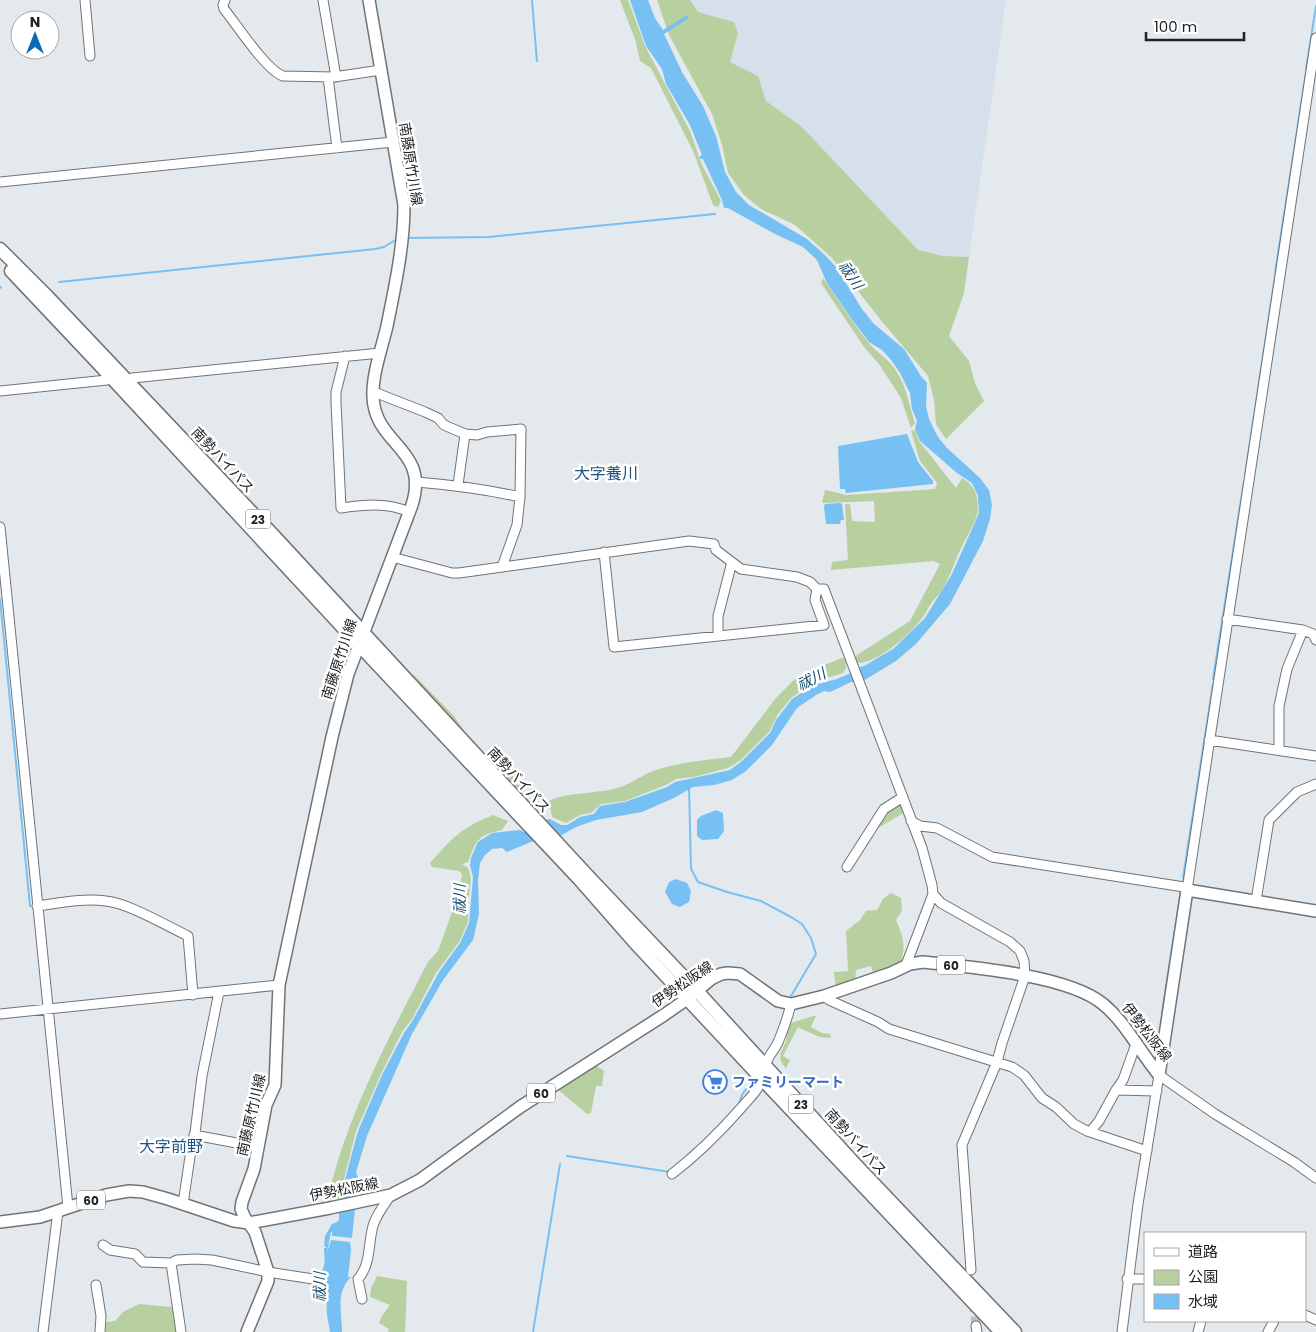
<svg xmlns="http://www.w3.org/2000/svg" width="1316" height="1332" font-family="Poppins,'Noto Sans JP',sans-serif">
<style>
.built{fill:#d5e0ea}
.green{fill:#b8cfa0}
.water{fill:#76c0f3}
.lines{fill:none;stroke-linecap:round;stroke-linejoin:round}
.stream{stroke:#76c0f3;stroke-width:2}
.minor-tunnel{stroke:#bdc1c5;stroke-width:9;stroke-dasharray:9 4.5;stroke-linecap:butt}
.minor-casing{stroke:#707478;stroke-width:11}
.major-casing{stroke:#707478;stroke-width:14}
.highway-casing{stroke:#707478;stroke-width:15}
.minor{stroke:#fff;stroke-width:9}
.major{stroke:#fff;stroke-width:11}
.highway{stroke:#fff;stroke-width:12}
.labels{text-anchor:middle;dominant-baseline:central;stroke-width:5;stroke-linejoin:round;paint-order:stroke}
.shield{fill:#fff;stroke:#646566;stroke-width:1}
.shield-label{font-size:12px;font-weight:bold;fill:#212324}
.street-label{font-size:14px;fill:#212324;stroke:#fff}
.shop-label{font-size:14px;font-weight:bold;fill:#366cbe;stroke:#fff;text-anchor:start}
.water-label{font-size:15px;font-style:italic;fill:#134c6e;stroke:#fff}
.quarter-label{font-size:16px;fill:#1f5385;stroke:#fff}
</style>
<rect width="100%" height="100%" fill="#e4e9ed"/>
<path class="built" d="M690,0H1006L969,257L943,256L918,250L909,242L802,127L766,101L758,76L730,62L738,33L734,22L698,12Z"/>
<path class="green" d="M620,0H628L645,46L690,131L702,165L721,201L718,207L713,205L694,153L651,68L640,61L636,42Z
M657,0H690L698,12L734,22L738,33L730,62L758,76L766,101L802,127L918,250L943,256L969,257L964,293L949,336L969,361L975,383L984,401L946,439L936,424L934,400L928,376L880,319L831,257L795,225L761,209L744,195L728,173L722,145L712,114L669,35Z
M823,278C838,299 852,322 868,342C878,354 888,358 897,372C907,389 909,405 915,423L911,428L901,398L879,364L864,347L821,283Z
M915,430L919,441L956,488L962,478C975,486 978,494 978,510C977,520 966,538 961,548C954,563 949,580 940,593C937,597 932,601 930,605C927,609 926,614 922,618C909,635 880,662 858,663L854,658L857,655L910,621L940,564L933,561L831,570L832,562L848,560L845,504H850L852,521L875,522L874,501L822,503L825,490L847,495L935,489L937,483L920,461L911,431Z
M842,658L845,659L846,668L843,673L816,681L791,698L778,714L769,732L741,760L728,768L694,777L676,779L666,785L625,801L601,804L591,813L580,815L566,823L552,817L549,801C566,792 597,794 617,788C632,784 644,773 659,769C682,762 707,760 731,757L776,698L799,675Z
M411,675H414L454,716L471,741Z
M496,758L520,784V791L491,760Z
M902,803L905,812L873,831L886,810Z
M493,815L508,821L502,830C477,835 477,840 468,862L462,864L468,868L471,878L468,905V922L459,942L436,973L412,1019L402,1032L381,1074L356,1131L339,1199L327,1201C347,1115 388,1039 428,962L438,951L452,912L458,906L462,874L459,871L432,867L430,863C453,837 461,828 493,815Z
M891,893L901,898L902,911L896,920C904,939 906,945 900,966L874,976L871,966L856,970L855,982L836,989L834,972L848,971L846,931L860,920L866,911L877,910L883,899Z
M813,1016H816L811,1027L822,1033L830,1034L831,1038L819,1037L798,1027L783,1056L790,1060L786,1068C776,1058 781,1053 786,1041C787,1036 787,1030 788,1024Z
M594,1064L604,1071L602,1086H596L591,1113L587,1114L556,1088Z
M377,1276L407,1281L405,1332H388L389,1329L379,1323L382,1316L390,1305L370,1297L371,1288Z
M139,1304L171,1307L177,1320L176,1332H105L106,1322L115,1321L123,1312Z"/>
<path class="water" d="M531,0H533L538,62H536Z
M630,0H648L655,18L663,30L687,15L689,18L664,34L682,72L703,106L716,136L725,172L736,192L749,205L807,239L826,256L836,267L862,309L874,324L904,349L921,376L927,383L926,406L929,419L938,437L947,448L980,478L989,490L992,505L990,519L983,541L950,604L916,644L896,661L863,681L857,668L864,666L893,649L925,618L952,574L979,513L978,496L972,483L957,473L920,441L915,429L917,421L912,409L910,393L900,373L892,361L882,350L869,342L853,321L827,283L817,260L803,247L775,234L728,208H724L722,200L703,159H700V156L702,155L690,125L666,84L662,69L646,46Z
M907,434L918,462L933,481V484L846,493L845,489H840L838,446Z
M840,503L842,504L844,520H841L840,524H826L824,506L825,504Z
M851,673L855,682H851L830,692L824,691L816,695L797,708L772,745L746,771L732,780L714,785L693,787L674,798L642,812L596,820L576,827L560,836L531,842L507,852L502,848L492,849L485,855L480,863L478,880L479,914L473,940L443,980L412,1034L367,1136L356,1172L358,1178L354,1188L356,1199L352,1238L332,1236V1232H331L327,1253L331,1240L350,1242L351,1250L348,1277H351C335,1292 342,1313 342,1332H330L327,1315L326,1288L320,1274C327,1264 324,1258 324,1248H327L324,1246L325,1236L332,1224L337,1222L339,1220V1202L358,1131L382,1075L404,1033L413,1020L439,972L460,943L469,923L473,877L470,865L471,858L478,842L492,833L520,830L524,832L545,820L550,819L561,825H567L580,817L594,814L600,806L605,805L625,802L667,787L675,782L730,770L742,761L770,733L776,720L792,699L814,685L837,679Z
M716,810L723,813L724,831L718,839L702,840L697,836V820L701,816Z
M676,879L687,883L691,891L689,902L680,907L672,904L665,892L669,882Z"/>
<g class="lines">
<path class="stream" d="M1306,69L1316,6
M407,238L489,237L715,214
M1275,273L1306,72
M59,282L375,249L384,247L397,239
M0,288L1,287
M1245,475L1275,276
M0,599L30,906
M1213,679L1244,481
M689,786L691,869L698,882L727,892L761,901L791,917L802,924L811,938L816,954L791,996
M1183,878L1213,684
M1162,1013L1181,891
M739,1104L742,1095L746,1089
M567,1156L670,1172
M533,1332L560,1164"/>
<path class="minor-tunnel" d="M974,1303L976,1326"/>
<g class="minor-casing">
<path id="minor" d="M85,0L90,56
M225,0L223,5L224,9C237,25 266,70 283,76L334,77L381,70
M323,0L336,77
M328,77L337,148
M0,182L393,142
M345,356L336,392V402L341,508C363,505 388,502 409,512
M132,378L380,353
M0,391L107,380
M374,392L425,412L438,418L444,425L465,434L477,435L487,432L521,429L520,497
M417,482C452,485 485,489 520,497L517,525L502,567
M458,485L465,434
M0,527L68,1207
M604,552L614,647L824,625L815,600L817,589
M392,557L452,573H459L689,541L714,544L716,550L741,569L797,577L810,582L817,589H824L922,848L932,885L933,894L941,903L1010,942L1020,951L1024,961L1025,976L1002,1043L997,1062L962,1145L971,1270
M1227,619L1303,630L1313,634L1316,640
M718,636V616L732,562
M1209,740L1316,756
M1279,750V706L1287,669L1303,630
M911,821L920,826L937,828L992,857L1184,887L1187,890L1316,38
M847,867L884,809L903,797
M1256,901L1269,820L1297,792L1316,784
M37,906C60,903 83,898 106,901C128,903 167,926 188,936L193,995
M906,965L933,894
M824,996L829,1000L878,1022L889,1029L1012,1067L1024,1075L1042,1098L1056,1107L1074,1124L1087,1131L1147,1151
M0,1014L279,985
M766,1065C767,1056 776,1049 779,1040C784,1028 788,1016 791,1004
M1116,1090L1123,1080L1136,1044
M1090,1132L1099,1121L1116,1090L1157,1091
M194,1135L258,1147
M672,1174C698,1154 720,1132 742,1107C749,1098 760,1090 761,1078
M183,1204L192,1143L195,1133L202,1076L219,992
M103,1245L110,1250L135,1254L143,1262L171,1263L177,1260L195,1259L212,1260L268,1272L313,1279
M171,1263L181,1332
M1127,1279H1145
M96,1285L101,1316L100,1332
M362,1299L358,1279C371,1265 368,1243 373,1226C376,1215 384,1205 391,1195
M1305,1315L1316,1320
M976,1326L977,1332
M43,1332L58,1211
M1122,1332L1138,1204L1159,1075L1215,1114L1294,1162L1316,1178
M1198,1332L1201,1321
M1268,1332L1274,1321"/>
</g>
<g class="major-casing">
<path id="major" d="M1159,1075L1187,890L1316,911
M0,1222L40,1217L106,1195L129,1191L143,1192L168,1199L234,1221L249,1223L330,1208L391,1195L420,1180L520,1107L664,1015L687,999L711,979L721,974L728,973L740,974L778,1001L791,1004L824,996L891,973L910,964L923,962C969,967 1068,975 1103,1004C1126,1023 1140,1052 1159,1075
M247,1332L268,1281V1272L255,1232L245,1218L241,1209L242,1202L254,1169L266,1105L275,1085L279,985L332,737L348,674L412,505C430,448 375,446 373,397C372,374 382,348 387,326C395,286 404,246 404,205L369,0"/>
</g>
<g class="highway-casing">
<path id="highway" d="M0,249L47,296L276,538L588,876L697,991L856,1165L1015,1332
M11,271L96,361L359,645L580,880L637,945L761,1078L1001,1332"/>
</g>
<use href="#minor" class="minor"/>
<use href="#major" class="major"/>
<use href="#highway" class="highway"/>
</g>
<defs>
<g id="supermarket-ring" transform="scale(1.25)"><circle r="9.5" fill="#fff" stroke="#3f7fe0" stroke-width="1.5"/><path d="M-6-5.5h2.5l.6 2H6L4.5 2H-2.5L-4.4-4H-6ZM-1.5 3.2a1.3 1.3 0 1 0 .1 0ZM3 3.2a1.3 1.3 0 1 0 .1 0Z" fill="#3f7fe0"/></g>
</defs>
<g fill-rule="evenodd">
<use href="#supermarket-ring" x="715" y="1082"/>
</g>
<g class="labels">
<g class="shield">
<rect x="245.5" y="509.5" width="25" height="19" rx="4"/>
<rect x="937" y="955.5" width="28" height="19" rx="4"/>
<rect x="527" y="1083.5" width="28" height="19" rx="4"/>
<rect x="788.5" y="1094.5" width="25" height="19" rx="4"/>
<rect x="77" y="1190.5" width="28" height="19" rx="4"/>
</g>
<g class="shield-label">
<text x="258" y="519">23</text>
<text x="951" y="965">60</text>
<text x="541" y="1093">60</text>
<text x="801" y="1104">23</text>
<text x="91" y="1200">60</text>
</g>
<g class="street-label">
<text transform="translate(411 164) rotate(81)">南藤原竹川線</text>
<text transform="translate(223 460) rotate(47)">南勢バイパス</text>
<text transform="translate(339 659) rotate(-72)">南藤原竹川線</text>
<text transform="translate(519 780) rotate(47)">南勢バイパス</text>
<text transform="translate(682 984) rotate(-34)">伊勢松阪線</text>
<text transform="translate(1147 1032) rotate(52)">伊勢松阪線</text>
<text transform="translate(251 1115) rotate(-77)">南藤原竹川線</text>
<text transform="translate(856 1142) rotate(48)">南勢バイパス</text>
<text transform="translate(344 1189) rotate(-11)">伊勢松阪線</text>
</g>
<g class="shop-label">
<text x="732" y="1082">ファミリーマート</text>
</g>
<g class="water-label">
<text transform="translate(851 275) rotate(55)">祓川</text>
<text transform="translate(811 679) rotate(-27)">祓川</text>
<text transform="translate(459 899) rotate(-90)">祓川</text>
<text transform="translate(319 1287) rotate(-90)">祓川</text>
</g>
<g class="quarter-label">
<text x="606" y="473">大字養川</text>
<text x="171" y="1146">大字前野</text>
</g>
</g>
<rect x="1144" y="1232" width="162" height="90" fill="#ffffff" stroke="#a6a7a7"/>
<rect x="1154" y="1248" width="25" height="8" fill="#ffffff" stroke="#a6a7a7"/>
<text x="1188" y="1257" font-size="15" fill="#212324">道路</text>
<rect x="1154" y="1270" width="25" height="15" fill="#b8cfa0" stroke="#a6a7a7"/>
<text x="1188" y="1282" font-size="15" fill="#212324">公園</text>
<rect x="1154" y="1294" width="25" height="15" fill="#76c0f3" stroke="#a6a7a7"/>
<text x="1188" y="1307" font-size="15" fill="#212324">水域</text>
<g transform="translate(35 35)"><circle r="24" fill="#ffffff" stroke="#a6a7a7"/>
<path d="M0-4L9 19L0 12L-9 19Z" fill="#0c69b6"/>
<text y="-8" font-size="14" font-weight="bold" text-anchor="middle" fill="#212324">N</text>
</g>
<path d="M1146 32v8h98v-8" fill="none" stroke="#212324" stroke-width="2.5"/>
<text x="1154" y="32" font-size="15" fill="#212324" stroke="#ffffff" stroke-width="4" paint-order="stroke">100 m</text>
</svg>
